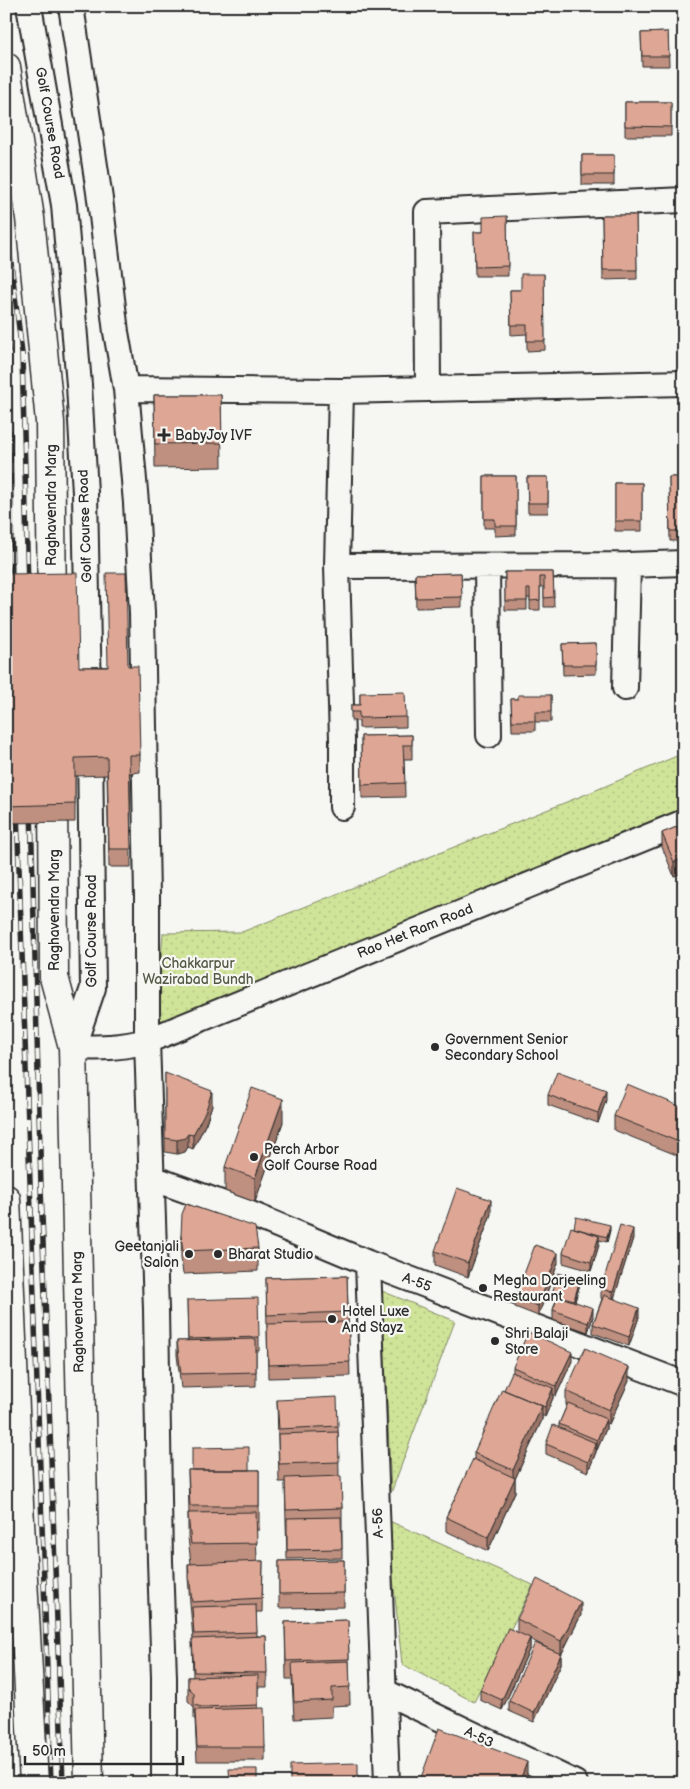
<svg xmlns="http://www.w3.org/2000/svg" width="690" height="1789" font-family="'Balsamiq Sans',sans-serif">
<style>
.green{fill:url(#green-dots);stroke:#7e8862}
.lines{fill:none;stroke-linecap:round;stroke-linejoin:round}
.minor-casing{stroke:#2b2b2b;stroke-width:28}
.major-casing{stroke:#2b2b2b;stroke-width:31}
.minor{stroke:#f6f6f2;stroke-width:24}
.major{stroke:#f6f6f2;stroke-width:28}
.rail-casing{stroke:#2b2b2b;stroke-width:5.5}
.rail{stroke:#f6f6f2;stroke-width:4;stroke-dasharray:11;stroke-linecap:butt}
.wall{fill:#bf9080;stroke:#2b2b2b}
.shaded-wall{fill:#9b7568;stroke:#2b2b2b}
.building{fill:#dea795;stroke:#2b2b2b}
.poi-dot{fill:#2b2b2b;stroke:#f6f6f2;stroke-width:2}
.labels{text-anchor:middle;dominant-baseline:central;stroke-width:4.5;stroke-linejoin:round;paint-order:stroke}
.street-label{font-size:14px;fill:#2b2b2b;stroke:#f6f6f2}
.poi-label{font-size:14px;fill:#2b2b2b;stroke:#f6f6f2;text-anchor:start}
.park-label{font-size:14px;fill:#545946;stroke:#f6f6f2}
</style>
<defs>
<pattern id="green-dots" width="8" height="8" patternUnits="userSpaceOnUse" patternTransform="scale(1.25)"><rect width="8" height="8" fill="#d0e499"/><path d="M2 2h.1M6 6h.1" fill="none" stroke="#b3c484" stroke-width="1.8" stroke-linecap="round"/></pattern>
</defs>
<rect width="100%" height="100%" fill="#f6f6f2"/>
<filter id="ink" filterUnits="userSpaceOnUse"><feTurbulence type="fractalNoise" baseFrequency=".02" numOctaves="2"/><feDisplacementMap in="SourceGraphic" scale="10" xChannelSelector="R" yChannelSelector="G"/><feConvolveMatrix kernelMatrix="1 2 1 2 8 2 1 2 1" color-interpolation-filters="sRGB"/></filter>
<g filter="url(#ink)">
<path class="green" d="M684,753V812L156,1030L163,933L242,932L589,793Z
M382,1291L455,1321L391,1493Z
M387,1520L533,1585L474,1702L402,1664Z"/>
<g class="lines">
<g class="minor-casing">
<path id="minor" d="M29,6L64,205L79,385L85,493L89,699
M71,6L100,199L116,332L126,389L136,503L142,613L147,897V1041L156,1309L160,1561L164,1677V1783
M126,389L341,391L684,383
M428,389L427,212L684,200
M341,391L337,566L628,565L684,563
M337,566L342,740V807
M487,566L489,735
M625,688L628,565
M90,744L93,988L73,1047C101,1048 119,1048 147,1041L684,822
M152,1178L246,1212L368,1263L684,1384
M368,1263L387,1783
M383,1691L575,1783"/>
</g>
<g class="major-casing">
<path id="major" d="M6,67L30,218L50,422L52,610
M53,785L54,977L73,1047L89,1783
M6,1199L19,1504L34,1783"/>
</g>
<use href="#minor" class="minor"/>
<use href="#major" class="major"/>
<g class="rail-casing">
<path id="rail" d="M6,222L22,353L28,588
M6,331L9,351L12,588
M31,808L41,1187L63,1783
M17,810L51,1783"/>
</g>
<use href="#rail" class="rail"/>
</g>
<path class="wall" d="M668,32L669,66H642L641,33Z
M625,102H671V136H625Z
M582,155H614V185H582Z
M602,215H636L637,279L603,280Z
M507,216L508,276H475L474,232H483Z
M544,274L545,350L527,351V334L511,335L510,290H521Z
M154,395H221L222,467L155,468Z
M484,476H516V535L495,536V528H484Z
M527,477H548V513H528Z
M669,477H684V541H670Z
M615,483H642V531H615Z
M505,572H553L554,607H544V587H540V610H530V598H527V610H505Z
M461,573L462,607L416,608L415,574Z
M6,574L79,667L128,666L140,755V772L130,773L131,867H109L107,775L75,776V822L6,823Z
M596,643V674L563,675L562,644Z
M360,693L406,717V727L359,728V721H351V705H360Z
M551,695V722H535V731H512L511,699H518Z
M412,735V759H404L405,797L362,798L361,736Z
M684,824V872L674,876L662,847V833Z
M165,1073L212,1105L206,1123L193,1149L188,1147L185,1152L177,1154L165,1152Z
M548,1095L606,1100L598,1123L548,1105Z
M684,1108V1158L614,1130V1116Z
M283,1122L255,1202L225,1191V1167Z
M491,1214L468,1277L435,1265V1251Z
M574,1228L610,1230L607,1242L599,1240V1245L591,1271L563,1263V1253Z
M181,1235L258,1248V1271L183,1274L181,1258Z
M633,1238L614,1298L639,1317L629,1346L593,1333V1324L602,1299L601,1298V1289Z
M558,1263L538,1316L515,1307V1298Z
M347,1276L350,1376L268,1378L266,1278Z
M580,1284L575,1301L593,1317L588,1332L553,1320V1310L556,1300L552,1299V1294Z
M187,1300L259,1337V1351H256V1386L181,1388L177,1355V1341H188Z
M572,1361L556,1396L553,1394V1398L545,1417L542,1415V1420L515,1479V1492L488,1551L446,1531V1517L474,1459V1453L513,1372V1367Z
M629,1381L609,1424L606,1423V1429L597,1450H596V1452L588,1472L546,1454V1444L559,1427V1424L567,1405H566V1391Z
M277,1400L338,1426L339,1476L342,1508V1558L287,1559L285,1482H279Z
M188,1470H259V1530H256L257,1561H263L262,1612H256L257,1636H266L267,1687H258V1708L265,1747V1761H197L195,1719H194V1707L188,1701V1677H193L192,1639H193L188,1578V1564H191L188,1537V1513H189Z
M344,1560V1607L279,1608V1561Z
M581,1615L561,1655V1664L534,1722L509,1711V1701L555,1652L530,1639V1648L502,1710L480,1700V1690L517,1632V1619Z
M348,1620L350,1705L332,1706V1717L294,1719L292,1679H286L285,1622Z"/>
<path class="shaded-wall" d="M684,858V872L674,876V862Z
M606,1090V1100L598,1123V1113Z
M212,1091V1105L206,1123L193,1149V1135Z
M283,1099V1122L255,1202V1178Z
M188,1134V1147L185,1152L177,1154V1140Z
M491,1200V1214L468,1277V1263Z
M610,1225V1230L607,1242V1237Z
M633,1229V1238L613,1302V1292Z
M599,1236V1245L591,1271V1262Z
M558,1253V1263L538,1316V1306Z
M580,1280V1284L574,1305V1300Z
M593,1308V1317L588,1332V1323Z
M639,1308V1317L629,1346V1337Z
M572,1352V1361L556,1396V1386Z
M629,1367V1381L609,1424V1410Z
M553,1388V1398L545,1417V1407Z
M542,1406V1420L515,1479V1492L488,1551V1537L513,1482V1470Z
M606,1419V1429L597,1450V1440Z
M596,1443V1452L588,1472V1462Z
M581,1602V1615L561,1655V1641Z
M530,1638V1648L502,1710V1700Z
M561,1654V1664L534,1722V1713Z
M527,1762V1779L526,1783H519Z"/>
<path class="building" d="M668,32L669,56H642L641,33Z
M625,102H671V127L625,126Z
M582,155H614V175H582Z
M602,215H636L637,270H603Z
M507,216L508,266L475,267L474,232H483V217Z
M521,274H544L545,341H527V325H511L510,290H521Z
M154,395H221L222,443L155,444Z
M484,476H516V526H495V519H484Z
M527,477H548V503H528Z
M669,477H684V531H670Z
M615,483H642V521H615Z
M505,572H553L554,597L544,598V577H540V600L530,601V589H527V601H505Z
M77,573L79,667H108L106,573H126L128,666H138L140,755H129L131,849H109L107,757L75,758V804L6,806V574Z
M461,573L462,597L416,598L415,574Z
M596,643V665H563L562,644Z
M405,692L406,717L359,718V712H351V705H360V693Z
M518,695H551V712H535V721H512L511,699H518Z
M412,735V745H403L405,783L362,785L361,736Z
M684,824V858L674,862L662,833Z
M557,1072L606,1090L598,1113L548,1095Z
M165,1073L212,1091L206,1110L193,1135L188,1134L185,1138L177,1140L165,1138Z
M627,1084L684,1108V1144L614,1116Z
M252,1088L283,1099L255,1178L225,1167Z
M457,1188L491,1200L468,1263L435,1251Z
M186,1204L255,1227L258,1248L183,1251L181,1235L182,1214Z
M576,1217L610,1225L607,1237L574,1228Z
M620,1225L633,1229L613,1292L601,1289Z
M571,1227L599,1236L591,1262L563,1253Z
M535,1245L558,1253L538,1306L515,1298Z
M558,1273L580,1280L574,1300L552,1294Z
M347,1276L348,1312L267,1315L266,1278Z
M604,1295L639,1308L629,1337L593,1324Z
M558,1296L593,1308L588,1323L553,1310Z
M258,1298L259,1337L188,1339L187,1300Z
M348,1322L350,1362L268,1365L267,1324Z
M528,1332L572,1352L556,1386L513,1367Z
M256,1339V1372L181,1374L177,1341Z
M585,1348L629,1367L609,1410L566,1391Z
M512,1372L553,1388L545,1407L504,1390Z
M502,1389L542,1406L513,1470L474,1453Z
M337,1397L338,1426L279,1429L277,1400Z
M568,1403L606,1419L597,1440L559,1424Z
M553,1425L596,1443L588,1462L546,1444Z
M338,1432L339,1462L279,1464L278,1434Z
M249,1447V1470H192V1448Z
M473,1459L515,1478L488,1537L446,1517Z
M188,1470H259V1506H190Z
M341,1476L342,1508L286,1510L285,1478Z
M256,1512L257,1543L191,1544L188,1513Z
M341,1517L342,1549L287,1550V1518Z
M344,1560V1593L279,1594V1561Z
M263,1561L262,1598L192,1602L188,1564Z
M537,1579L581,1602L561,1641L517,1619Z
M256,1605L257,1632L194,1634L192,1607Z
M348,1620L349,1659L286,1661L285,1622Z
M508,1628L530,1638L502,1700L480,1690Z
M266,1636L267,1673L194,1672L192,1639Z
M535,1643L561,1654L534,1713L509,1701Z
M349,1661L350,1687L332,1688V1700L294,1702L292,1663Z
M258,1675V1705L202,1707L194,1705V1693L188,1687V1677Z
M264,1708L265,1747H197L195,1710Z
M439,1728L527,1762L519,1783H419Z
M358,1763V1783H290V1765Z
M229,1769H257V1783H230Z"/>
</g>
<g class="poi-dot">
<path d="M161.5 427.5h5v5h5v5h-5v5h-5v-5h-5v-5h5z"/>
<circle cx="435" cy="1047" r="5"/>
<circle cx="254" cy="1157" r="5"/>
<circle cx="189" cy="1254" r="5"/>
<circle cx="218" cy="1254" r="5"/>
<circle cx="483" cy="1288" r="5"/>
<circle cx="332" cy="1319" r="5"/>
<circle cx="495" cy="1341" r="5"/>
</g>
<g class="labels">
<g class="street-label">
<text transform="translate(50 123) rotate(80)">Golf Course Road</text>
<text transform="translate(51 505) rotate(-90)">Raghavendra Marg</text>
<text transform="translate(85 526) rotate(-92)">Golf Course Road</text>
<text transform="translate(54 910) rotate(-90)">Raghavendra Marg</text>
<text transform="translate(91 931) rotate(-90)">Golf Course Road</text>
<text transform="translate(415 931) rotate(-22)">Rao Het Ram Road</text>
<text transform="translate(417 1282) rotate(21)">A-55</text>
<text transform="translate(78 1312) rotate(-91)">Raghavendra Marg</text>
<text transform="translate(378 1523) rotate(-92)">A-56</text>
<text transform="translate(479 1737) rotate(26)">A-53</text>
</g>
<g class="poi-label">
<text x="175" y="435">BabyJoy IVF</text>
<text x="445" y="1039">Government Senior<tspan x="445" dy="16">Secondary School</tspan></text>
<text x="264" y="1149">Perch Arbor<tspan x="264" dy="16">Golf Course Road</tspan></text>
<text x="179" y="1246" text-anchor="end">Geetanjali<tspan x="179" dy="16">Salon</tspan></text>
<text x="228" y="1254">Bharat Studio</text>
<text x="493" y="1280">Megha Darjeeling<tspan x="493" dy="16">Restaurant</tspan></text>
<text x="342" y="1311">Hotel Luxe<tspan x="342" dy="16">And Stayz</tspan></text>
<text x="505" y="1333">Shri Balaji<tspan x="505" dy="16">Store</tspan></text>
</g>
<g class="park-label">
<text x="198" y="963">Chakkarpur<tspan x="198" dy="16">Wazirabad Bundh</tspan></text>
</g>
</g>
<rect width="690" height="1789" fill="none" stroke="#f6f6f2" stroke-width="25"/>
<rect x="12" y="12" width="665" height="1764" fill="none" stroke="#2b2b2b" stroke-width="2" filter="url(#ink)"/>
<path d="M25 1756v8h158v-8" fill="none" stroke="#2b2b2b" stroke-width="2.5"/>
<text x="32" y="1756" font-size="15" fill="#2b2b2b" stroke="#f6f6f2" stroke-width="4" paint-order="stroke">50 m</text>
</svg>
